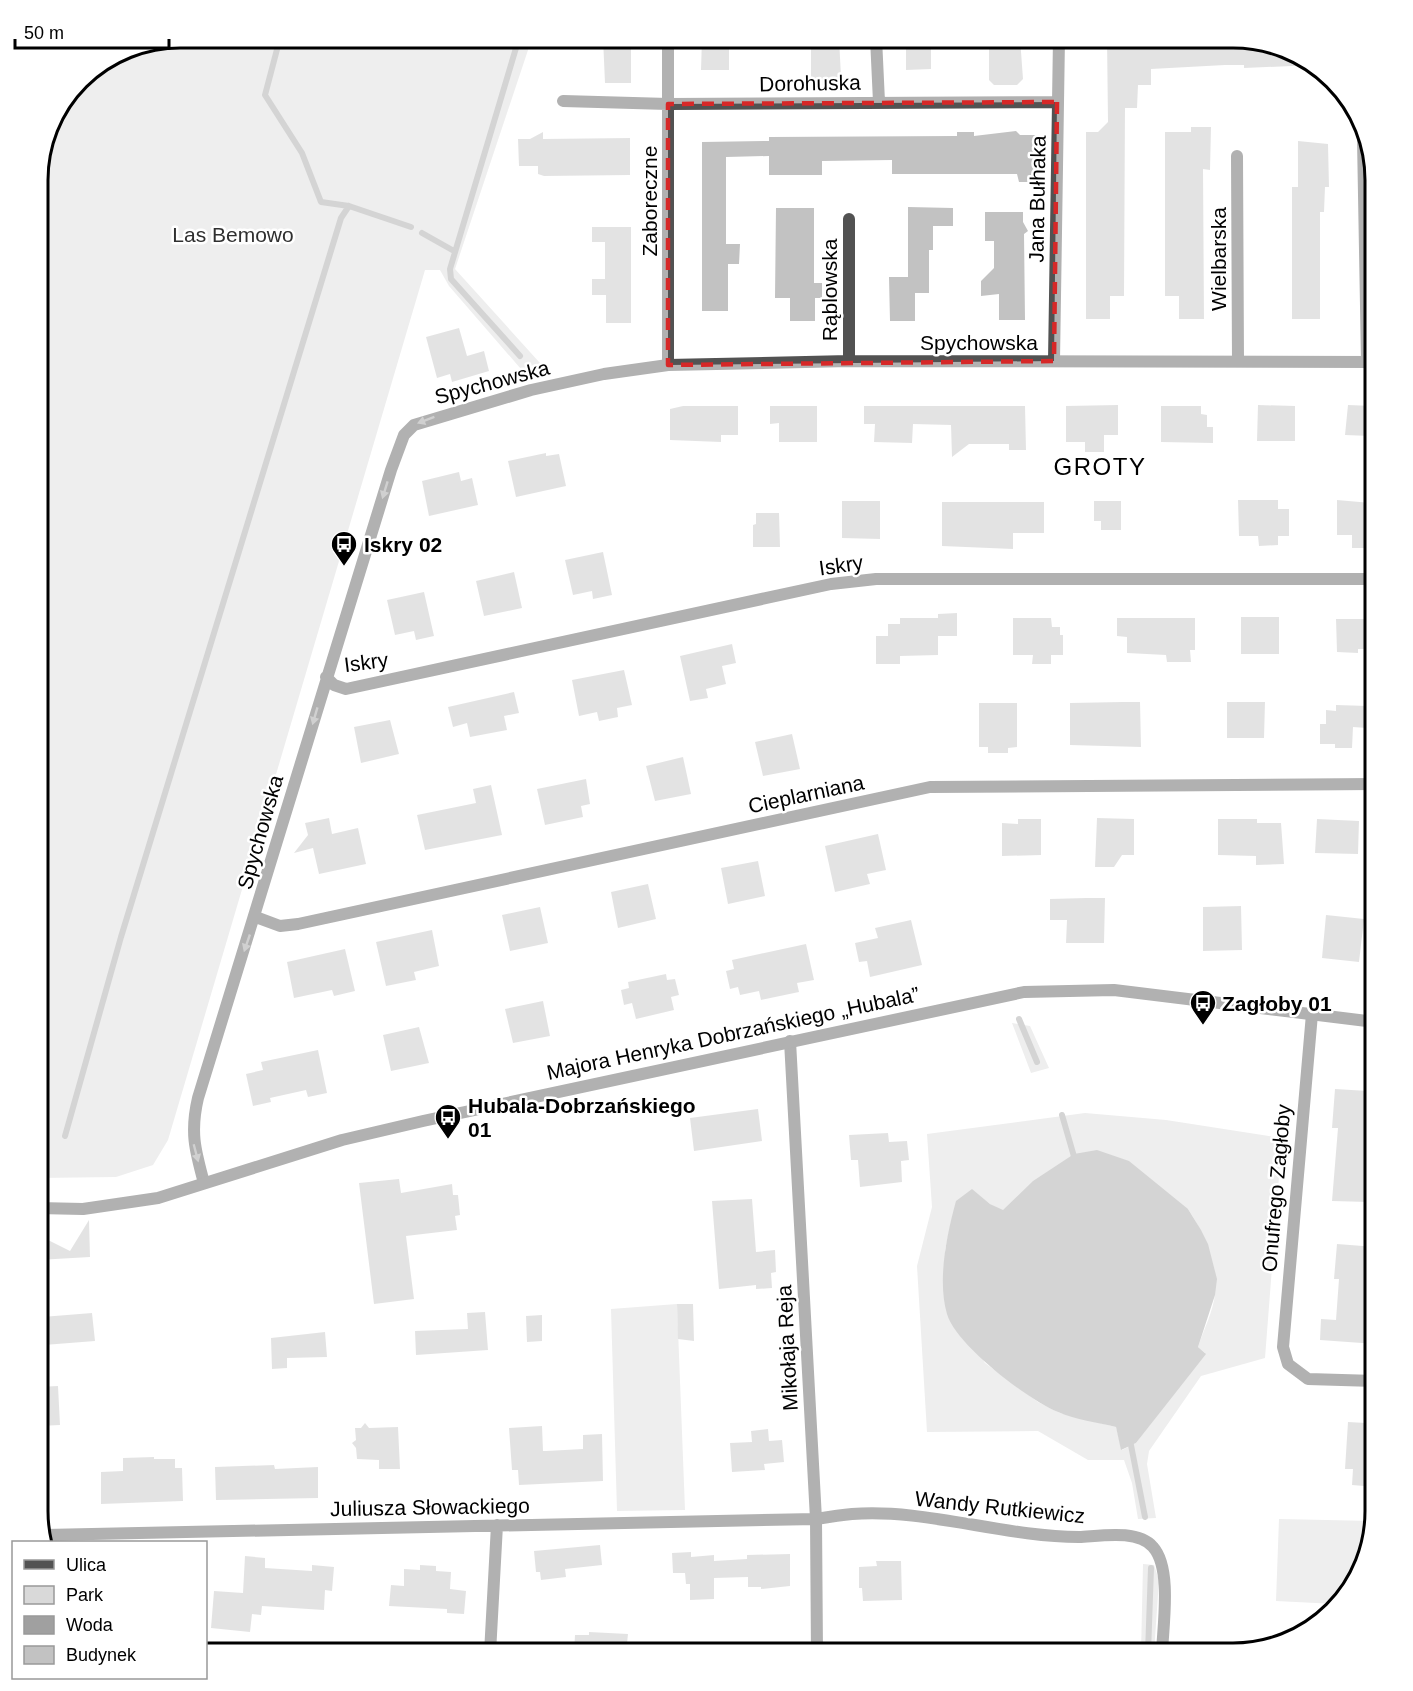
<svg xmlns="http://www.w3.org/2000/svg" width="1413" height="1691" font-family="Helvetica,sans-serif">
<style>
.green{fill:#d9d9d9;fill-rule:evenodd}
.water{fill:#a0a0a0}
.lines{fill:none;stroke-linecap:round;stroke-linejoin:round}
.stream{stroke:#a0a0a0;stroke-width:6}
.building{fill:#c2c2c2}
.minor{stroke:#525252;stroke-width:12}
.tertiary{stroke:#525252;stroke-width:12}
.oneway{fill:#979797}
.marked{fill:none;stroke:#d62828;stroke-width:4.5;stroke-dasharray:12 8;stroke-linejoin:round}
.labels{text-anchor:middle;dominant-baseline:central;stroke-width:5;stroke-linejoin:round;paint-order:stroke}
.street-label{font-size:21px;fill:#000;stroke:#fff}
.park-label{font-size:21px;fill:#303030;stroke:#fff}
.poi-label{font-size:21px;font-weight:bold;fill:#000;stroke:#fff;text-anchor:start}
.quarter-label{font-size:24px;letter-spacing:1.5px;fill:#000;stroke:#fff}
.rim{fill:none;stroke:#000;stroke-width:3}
</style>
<rect width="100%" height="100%" fill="#fff"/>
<path class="green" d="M180,38H532L455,269L549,373L527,376L449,286L440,270H425L168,1140L153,1165L116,1177L38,1178V170L52,117L86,73L126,48Z
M1012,1023L1030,1026L1049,1068L1031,1073Z
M1085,1113L1166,1120L1282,1138L1265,1358L1201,1376L1149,1451L1147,1464L1156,1518L1138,1519L1132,1483L1124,1460H1088L1038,1431L927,1432L917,1266L932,1207L927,1134ZM972,1190L990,1204L1003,1211L1188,1209C1205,1235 1216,1261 1215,1293C1214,1310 1203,1331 1198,1347L1205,1353L1136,1443L1122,1450L1116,1427L1060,1413L1038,1402L985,1363L945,1305V1250L953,1215Z
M677,1304L685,1510L617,1511L611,1309Z
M1279,1519L1373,1521L1357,1582L1336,1604L1276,1601Z
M1143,1564L1154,1565L1159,1580L1154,1653H1141Z"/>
<path class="water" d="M1097,1150L1129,1161L1188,1209L1201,1230L1208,1244L1217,1279L1215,1295L1198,1347L1206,1354L1136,1443L1121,1450L1116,1427C1097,1422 1076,1420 1058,1412C1028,1400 956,1345 947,1314C937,1280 947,1234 956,1201L972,1189L990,1204L1003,1210L1033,1181L1074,1154Z"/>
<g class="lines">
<path class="stream" d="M280,38L265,95L302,153L321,202L349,206L411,227
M519,38L450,269L451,279L520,356
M422,233L454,251
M1019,1019L1037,1062
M1062,1115L1075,1160
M65,1136L121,937L341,218L349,206
M1130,1440L1145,1517
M1148,1653L1151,1568"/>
</g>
<path class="building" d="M603,38H631V83H605Z
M702,38H729V70H701Z
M811,38H839L841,77H838V86H822V82H811Z
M906,38H931V69L906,70Z
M989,38H1020L1023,79L1017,85H994L989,80Z
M1107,38H1242L1304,56L1314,65L1244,68V65H1225L1151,69V85H1138L1137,108H1125L1124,296H1110V319H1086V132H1098L1108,122Z
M1191,127H1211L1210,170L1203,169L1204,319H1179V296H1165V132H1191Z
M1016,131L1020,135H1037V152L1042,158L1036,163V182H1019L1017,174H892V160L822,161V175H769V156L726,157V244H740L739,264H728V311H702V142L769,141V137L957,136V132H974V136Z
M543,132V139L630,138V175L544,176L538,174V166H519L518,139H530Z
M1298,141L1328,144L1329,187H1325L1324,212H1320V319H1292V187H1298Z
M908,207L953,208V226H933V250H929V293H915V321H890L889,277H908Z
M776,208H814V283H822V298H815V321H790V298H775Z
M985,212H1023V222L1028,231L1024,234L1025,320H999V294L981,296V281L994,268V241H985Z
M592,227H631V323H606V295H592V279H605V242H592Z
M459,328L467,356L484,351L489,371L452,382L450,374L437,378L426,337Z
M1118,405V435H1104V452H1085V442H1066V406Z
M1258,405L1295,406V441H1257Z
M1348,405L1373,406L1370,436L1345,435Z
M683,406H738V435H721V442L670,440V409Z
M770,406H817V442H779V423L770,424Z
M864,406H1025L1026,450H1009V444H969L952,457L951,425L913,424L912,443L874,442L875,424H864Z
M1161,406H1201V414L1207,415V427H1213V443L1161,442Z
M546,453V456L559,454L566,486L516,497L508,461Z
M459,472L461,481L472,478L478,505L429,516L422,481Z
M1238,500H1278V509H1289V536H1278V545L1259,546L1258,536H1239Z
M1337,500L1371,503V548H1352V535H1337Z
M842,501H880V539L842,538Z
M1094,501H1121V530H1101V521H1094Z
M942,502H1044V533H1013V549L942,546Z
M756,513H779L780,547H753V525L756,524Z
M603,552L612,595L593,599L592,591L573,595L565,560Z
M514,572L522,608L484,616L476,581Z
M424,592L434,636L416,640L414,631L395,635L387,600Z
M957,613V636H938V655L900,656V664H876V636H888V624H900V618H938V614Z
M1241,617H1279V654H1241Z
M1013,618H1051L1052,627H1060V635H1063V655H1051V664H1032L1033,655H1013Z
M1117,618H1195V650H1190L1191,662H1167L1166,655L1127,653V637L1117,636Z
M1336,619H1370L1372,649H1358V653L1337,652Z
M732,644L736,663L722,666L726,684L706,689L708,698L690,701L680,656Z
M624,670L632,705L617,708L618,717L599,721L597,712L579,716L572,680Z
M514,692L519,713L504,716L507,730L470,737L467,723L453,727L448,707Z
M1122,702H1140L1141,747L1070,745V703Z
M1227,702H1265L1264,738H1227Z
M979,703H1017V747L1008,748V753H988V747H979Z
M1336,705L1368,706L1367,728L1353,727L1352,748H1335V744H1320V724H1326V710L1336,711Z
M390,720L399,754L361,763L354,727Z
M792,734L800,769L763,776L755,742Z
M683,757L691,794L655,801L646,766Z
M586,779L590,804L581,806L583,817L545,825L537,789Z
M491,785L502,835L425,850L417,815L476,803L473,789Z
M329,818L332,834L358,828L366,864L319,874L313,848L294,853L308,835L305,823Z
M1097,818L1134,819V855H1122L1114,867H1095Z
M1018,819H1041V855L1002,856V823L1018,824Z
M1218,819H1257V823H1281L1284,864L1256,865V856L1218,855Z
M1317,819L1359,821L1358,854L1315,853Z
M878,834L886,870L867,874L870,884L835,892L825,846Z
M758,861L765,896L728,904L721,868Z
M648,884L656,919L618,928L611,892Z
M1086,898H1105L1104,943H1066L1067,920H1050V899Z
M1241,906L1242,950L1203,951V907Z
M540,907L548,943L510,951L502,915Z
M1326,915L1364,919L1359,962L1322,958Z
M911,920L922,965L870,977L867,961L859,962L855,943L878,938L875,928Z
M432,930L439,966L414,972L416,980L386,986L376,942Z
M806,944L814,980L797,983L799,992L761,1000L759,991L740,995L738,987L730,989L726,971L734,969L732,960Z
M345,949L355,991L334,996L332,990L294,998L287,962Z
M666,974L667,980L675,979L679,995L671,997L674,1010L636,1019L632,1003L624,1005L621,990L629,988L628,982Z
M543,1001L550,1036L513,1043L505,1009Z
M419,1027L429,1063L391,1071L383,1035Z
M318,1050L327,1093L308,1097L306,1090L270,1098L271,1102L253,1106L246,1074L263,1070L261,1062Z
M1335,1089L1368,1091L1364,1142L1376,1143V1176H1371L1369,1202L1332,1201L1338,1128H1332Z
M758,1109L762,1141L694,1151L690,1118Z
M888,1133L889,1142L907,1141L909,1160L901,1161L902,1182L860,1187L858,1160H851L849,1135Z
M399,1179L401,1193L452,1184L453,1195H458L460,1215L455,1216L457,1230L406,1236L414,1299L374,1304L359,1183Z
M752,1199L756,1252L775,1250L776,1272L771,1273L772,1288L756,1289V1285L719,1289L712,1201Z
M89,1220L90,1257L38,1260V1235L70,1251Z
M1337,1244L1376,1247V1344L1320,1340L1321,1319L1336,1320L1339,1279H1334Z
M677,1304H693L694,1341L678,1339Z
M485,1312L488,1350L416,1355L415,1331L468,1329L467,1313Z
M92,1313L95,1341L44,1345L42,1317Z
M542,1315V1341L527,1342L526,1316Z
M325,1332L327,1357L287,1358V1368L272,1369L271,1338Z
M58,1386L60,1425L39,1426L38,1387Z
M1348,1422L1366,1423L1365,1443L1376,1444V1487L1352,1485L1353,1469H1345Z
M365,1423L369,1428L398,1427L400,1469H379V1460L357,1459L356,1448L352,1443L356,1440L355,1428H361Z
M542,1426L543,1451H546L583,1449V1435L602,1434L603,1481L519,1485L518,1470H512L509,1428Z
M768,1429L769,1441L782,1440L784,1462L764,1464L765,1470L732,1472L730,1443L752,1442L751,1431Z
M154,1457V1459H175V1468H182L183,1501L101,1504V1472L123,1471V1458Z
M274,1465L275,1469L318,1467V1498L216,1500L215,1467Z
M600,1545L602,1565L565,1569L566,1577L541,1580L540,1572H536L534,1551Z
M691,1552V1557L714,1555V1561L747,1559V1555L790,1554V1586L761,1589V1587H748V1577L714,1578V1599L690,1600V1584H686L685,1573H673L672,1553Z
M245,1556L265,1558V1568L312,1571V1565L334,1567L332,1591L325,1590L324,1610L262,1606L261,1615L252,1614L250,1632L211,1628L214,1591L243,1593Z
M876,1561H901L902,1600L863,1601L862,1588H859V1567L877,1566Z
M420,1565L436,1566V1571L451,1572L450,1589L466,1591L464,1614L447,1613V1609L389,1606L391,1585L404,1586V1569L420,1570Z
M589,1632L628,1634L626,1653H574L575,1635H589Z"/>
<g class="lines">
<path class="minor" d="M668,38V365
M876,38L879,102
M563,101L668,104L1057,102
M1363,139L1367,362
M1237,156L1238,361
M849,219V361
M1054,361L1059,38
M326,677L334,685L346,689L831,584L876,579H1375
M256,917L280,926L298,924L930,787L1375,784
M1312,1014L1283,1347L1288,1364L1308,1379L1375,1381
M790,1041L816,1519L817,1653
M204,1183C195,1150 190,1132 198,1098L391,470L404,435L414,425L531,390L604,374L668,365L849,361L1375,362
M45,1535L816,1519C828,1517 840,1515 852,1514C923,1508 1005,1537 1079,1537C1100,1536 1138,1529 1153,1547C1172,1568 1163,1625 1162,1653
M490,1653L497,1525"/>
<path class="tertiary" d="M38,1208L83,1209L158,1198L342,1140L423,1121L1024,992L1114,990L1375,1022"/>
</g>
<defs><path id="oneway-solid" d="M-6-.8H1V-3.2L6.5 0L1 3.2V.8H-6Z" transform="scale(1.5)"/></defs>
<g class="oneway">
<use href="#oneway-solid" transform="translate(426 420) rotate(159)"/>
<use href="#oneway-solid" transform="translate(385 490) rotate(107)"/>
<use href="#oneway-solid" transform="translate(315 716) rotate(106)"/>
<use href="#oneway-solid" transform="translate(247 943) rotate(109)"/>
<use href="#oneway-solid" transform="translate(196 1153) rotate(75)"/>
</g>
<path d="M0 0H1413V1691H0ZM1057,102L1054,361L668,365V104Z" fill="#fff" fill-opacity=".55" fill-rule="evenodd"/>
<path class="marked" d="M1057,102L1054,361L668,365V104Z"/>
<defs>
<g id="bus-pin" transform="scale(1.35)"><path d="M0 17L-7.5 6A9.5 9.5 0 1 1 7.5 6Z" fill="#000" stroke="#fff"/><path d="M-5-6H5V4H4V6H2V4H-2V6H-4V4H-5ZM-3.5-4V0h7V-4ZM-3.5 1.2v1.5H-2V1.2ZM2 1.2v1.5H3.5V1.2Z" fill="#fff"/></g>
</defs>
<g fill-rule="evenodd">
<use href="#bus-pin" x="344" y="544"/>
<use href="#bus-pin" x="1203" y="1003"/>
<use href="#bus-pin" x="448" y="1117"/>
</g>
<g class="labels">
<g class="street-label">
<text transform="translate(810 83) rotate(-1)">Dorohuska</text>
<text transform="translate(1037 199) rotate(-89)">Jana Bułhaka</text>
<text transform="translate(649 201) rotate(-90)">Zaboreczne</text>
<text transform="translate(1218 259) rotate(-90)">Wielbarska</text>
<text transform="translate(829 290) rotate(-90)">Rąblowska</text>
<text x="979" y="342">Spychowska</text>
<text transform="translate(492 382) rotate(-15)">Spychowska</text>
<text transform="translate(841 565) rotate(-8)">Iskry</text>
<text transform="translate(366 662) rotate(-7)">Iskry</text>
<text transform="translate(806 794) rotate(-12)">Cieplarniana</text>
<text transform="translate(260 832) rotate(-74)">Spychowska</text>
<text transform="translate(733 1033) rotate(-12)">Majora Henryka Dobrzańskiego „Hubala”</text>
<text transform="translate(1276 1188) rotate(-85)">Onufrego Zagłoby</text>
<text transform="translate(787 1348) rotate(-93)">Mikołaja Reja</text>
<text transform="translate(430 1507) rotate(-1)">Juliusza Słowackiego</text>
<text transform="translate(1000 1507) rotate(6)">Wandy Rutkiewicz</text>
</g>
<g class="park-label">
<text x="233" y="234">Las Bemowo</text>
</g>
<g class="poi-label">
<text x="364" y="544">Iskry 02</text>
<text x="1222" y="1003">Zagłoby 01</text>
<text x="468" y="1105">Hubala-Dobrzańskiego<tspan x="468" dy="24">01</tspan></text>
</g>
<g class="quarter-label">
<text x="1100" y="466">GROTY</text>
</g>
</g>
<path d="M0 0H1413V1691H0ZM180 48H1233A132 132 0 0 1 1365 180V1511A132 132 0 0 1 1233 1643H180A132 132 0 0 1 48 1511V180A132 132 0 0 1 180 48Z" fill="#fff" fill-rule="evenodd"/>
<path class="rim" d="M180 48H1233A132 132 0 0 1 1365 180V1511A132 132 0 0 1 1233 1643H180A132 132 0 0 1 48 1511V180A132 132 0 0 1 180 48Z"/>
<rect x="12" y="1541" width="195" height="138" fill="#ffffff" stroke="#999999" stroke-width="1.5"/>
<rect x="24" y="1560" width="30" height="9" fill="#525252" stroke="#999999" stroke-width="1.5"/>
<text x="66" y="1571" font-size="18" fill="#000000">Ulica</text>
<rect x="24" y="1586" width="30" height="18" fill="#d9d9d9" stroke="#999999" stroke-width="1.5"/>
<text x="66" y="1601" font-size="18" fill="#000000">Park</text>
<rect x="24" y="1616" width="30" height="18" fill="#a0a0a0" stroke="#999999" stroke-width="1.5"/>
<text x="66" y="1631" font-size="18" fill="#000000">Woda</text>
<rect x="24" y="1646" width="30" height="18" fill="#c2c2c2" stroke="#999999" stroke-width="1.5"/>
<text x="66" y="1661" font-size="18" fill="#000000">Budynek</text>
<path d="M15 39v9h154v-9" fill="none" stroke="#000000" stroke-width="3"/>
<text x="24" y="39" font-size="18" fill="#000000" stroke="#ffffff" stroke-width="4.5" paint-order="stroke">50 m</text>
</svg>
